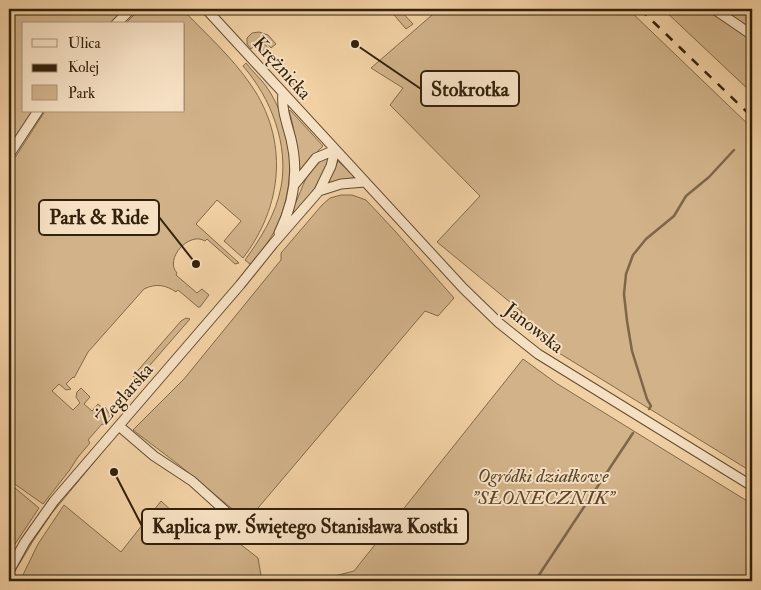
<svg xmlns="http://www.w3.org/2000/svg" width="761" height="590" font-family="'IM FELL Double Pica',serif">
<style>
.green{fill:#d1b289;stroke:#826a4a}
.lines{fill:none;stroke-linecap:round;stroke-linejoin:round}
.stream{stroke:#7e6647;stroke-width:2.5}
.minor-casing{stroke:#624d31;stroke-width:11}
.minor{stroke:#f6e0c3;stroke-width:9}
.rail{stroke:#33210b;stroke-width:2.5;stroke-dasharray:9 9;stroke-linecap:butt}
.labels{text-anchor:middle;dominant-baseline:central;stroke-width:4;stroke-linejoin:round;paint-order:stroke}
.street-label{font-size:19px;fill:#33210b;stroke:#f6e0c3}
.park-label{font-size:19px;font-style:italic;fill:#5a452a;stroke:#f6e0c3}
.leader{fill:none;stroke:#33210b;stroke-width:2}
.callout-dot{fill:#33210b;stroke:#f6e0c3;stroke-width:2}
.callout{fill:#f6e0c3;stroke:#33210b;stroke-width:2}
.callout-label{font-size:20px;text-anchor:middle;font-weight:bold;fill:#33210b}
</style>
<rect width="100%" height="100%" fill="#f1d0a3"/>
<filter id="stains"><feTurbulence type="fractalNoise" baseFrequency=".004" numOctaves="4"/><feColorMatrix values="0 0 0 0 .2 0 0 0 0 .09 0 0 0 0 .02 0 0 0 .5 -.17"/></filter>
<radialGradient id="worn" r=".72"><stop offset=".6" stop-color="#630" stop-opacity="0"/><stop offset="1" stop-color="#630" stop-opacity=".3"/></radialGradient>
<path class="green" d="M9,9H125L111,24H24V111H34L9,148Z
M140,9H182C205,33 232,57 251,85C289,140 283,206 243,258L224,241L241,221L217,200L196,224L239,263L235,264L207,239L205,241C189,231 164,259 177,273L176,275L197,293L202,289L209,295L200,307H198L178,290L176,292C166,285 156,283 144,289L88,352L74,378L73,377L66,384L71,389L66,390L59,384L52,391L73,410L80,403L76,397L77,392L81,388L90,397L84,404L92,411L98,404L104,409L105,407L110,415L108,421L104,425L102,424L88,440L90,443L78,457L69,471L43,504L9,480V167L45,111H184V24H125Z
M389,9H399L413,24L406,29Z
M439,9H628L752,128V472L546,345L516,322L522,312L437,242L480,196L390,105L403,88L371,68Z
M663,9H752V93Z
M259,32L268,35L276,44L271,48L263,38L251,49L247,44V38L252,33Z
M263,42L307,93L304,96L258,46Z
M246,63C252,71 260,78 266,86C295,127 297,188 274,232C268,243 260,253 253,263L250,264L245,260C261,238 276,214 281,187C289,145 271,98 243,66Z
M290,110L323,146L308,161L298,176C297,153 296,133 289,111Z
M326,158L329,160L316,187L294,213L292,209C303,192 304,168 326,158Z
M338,161L354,176L352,180L327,185Z
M341,195H352L366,200L395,231L454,298L438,316L425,311L247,521L179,465L133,430L184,379L281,260V253L322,205L330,198Z
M186,318L190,319L137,380L133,376L181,321Z
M523,359L556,383L752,504V581H315L354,571Z
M120,431L52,513L33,541L9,581C34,524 80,477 120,431Z
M9,483L39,508L9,553Z
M161,501L199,536L235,540L258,558L262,581H20L38,544L64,505L121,552Z"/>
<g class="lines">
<path class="stream" d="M649,409L651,406L647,399L632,351L627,321L624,294L626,274L633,255L646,239L674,216L686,196L709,177L734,150
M535,581L633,433"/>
<g class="minor-casing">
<path id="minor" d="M206,9L463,288L499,323L538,354L752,486
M714,9L752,35
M116,24L131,9
M9,155L38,111
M295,184L316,158L335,150
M319,191L341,184L365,182
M279,233C294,203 299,172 291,139C287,124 281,108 283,93
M119,426L154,456L192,481L242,526
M9,571L25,542L54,501L240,285L273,244L319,191L331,166L335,150"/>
</g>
<use href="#minor" class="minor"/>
<path class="rail" d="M640,9L752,117"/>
</g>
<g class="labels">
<g class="street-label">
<text transform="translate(282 68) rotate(48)">Krężnicka</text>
<text transform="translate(534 328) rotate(38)">Janowska</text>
<text transform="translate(125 394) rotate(-49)">Żeglarska</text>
</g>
<g class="park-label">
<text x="543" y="476">Ogródki działkowe<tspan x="543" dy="22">"SŁONECZNIK"</tspan></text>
</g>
</g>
<path class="leader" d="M355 44L421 89M196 264L159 217M114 472L142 526"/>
<g class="callout-dot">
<circle cx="355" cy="44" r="5"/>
<circle cx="196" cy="264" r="5"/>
<circle cx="114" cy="472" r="5"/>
</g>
<g class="callout">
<rect x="421" y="71" width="98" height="35" rx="5"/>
<rect x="39" y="200" width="120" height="35" rx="5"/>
<rect x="142" y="509" width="326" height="35" rx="5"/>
</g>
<g class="callout-label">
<text x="470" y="96">Stokrotka</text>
<text x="99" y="224">Park &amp; Ride</text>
<text x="305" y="533">Kaplica pw. Świętego Stanisława Kostki</text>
</g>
<rect width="761" height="590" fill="none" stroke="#f1d0a3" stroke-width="30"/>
<rect x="10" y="10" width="741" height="570" fill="none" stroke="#33210b" stroke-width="2.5"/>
<rect x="15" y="15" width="731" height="560" fill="none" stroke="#33210b"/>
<rect x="22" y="22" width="162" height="90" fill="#f6e0c3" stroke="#a89479"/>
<rect x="32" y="39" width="25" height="8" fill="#f6e0c3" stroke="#a89479"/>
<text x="68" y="48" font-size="15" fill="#33210b">Ulica</text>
<rect x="32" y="64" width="25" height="8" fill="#33210b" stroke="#a89479"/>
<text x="68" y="72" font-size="15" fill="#33210b">Kolej</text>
<rect x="32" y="85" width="25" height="15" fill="#d1b289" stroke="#a89479"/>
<text x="68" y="98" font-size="15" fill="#33210b">Park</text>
<rect width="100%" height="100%" filter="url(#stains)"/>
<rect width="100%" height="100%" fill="url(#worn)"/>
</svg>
